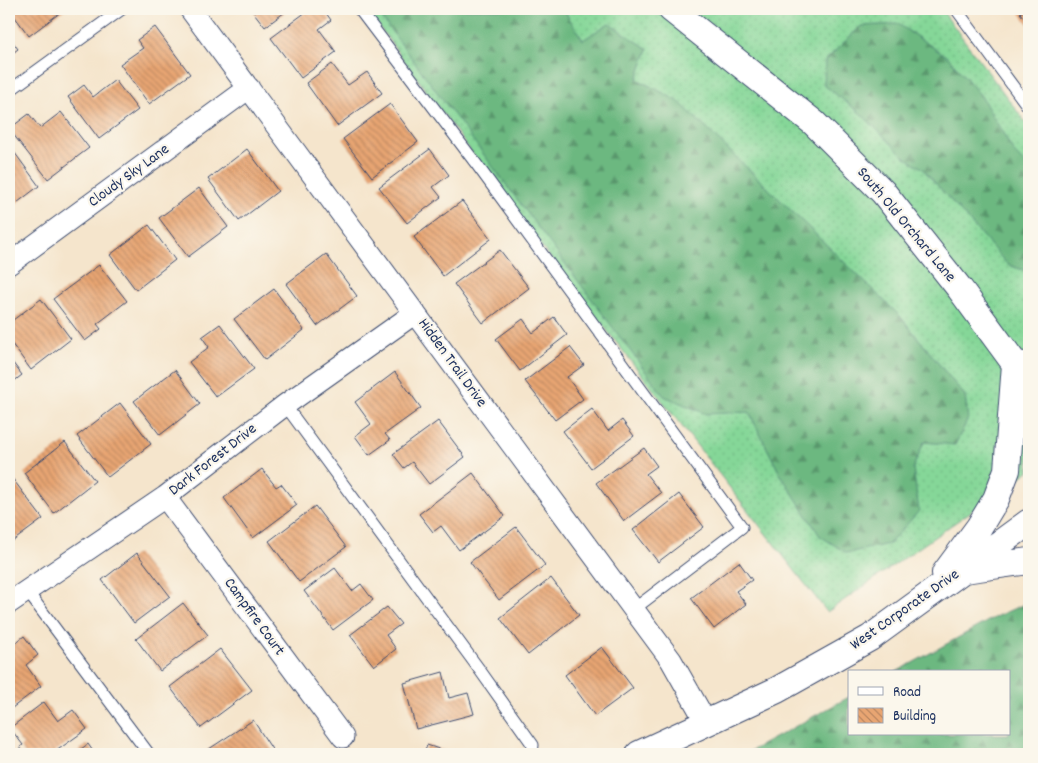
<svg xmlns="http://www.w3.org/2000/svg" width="1038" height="763" font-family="Dekko,sans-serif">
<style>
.grass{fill:url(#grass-dots);stroke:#50837b}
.forest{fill:url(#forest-firs);stroke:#44746f}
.building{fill:url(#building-back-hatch)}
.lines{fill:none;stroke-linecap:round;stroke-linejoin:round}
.service-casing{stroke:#3c4a6e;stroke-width:13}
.minor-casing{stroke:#3c4a6e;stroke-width:23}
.tertiary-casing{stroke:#3c4a6e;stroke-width:28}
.service{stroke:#fff;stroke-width:11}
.minor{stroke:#fff;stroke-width:21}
.tertiary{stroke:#fff;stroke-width:26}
.labels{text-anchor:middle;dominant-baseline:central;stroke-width:4.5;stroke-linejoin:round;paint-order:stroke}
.street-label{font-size:16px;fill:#1b2f5e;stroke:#fbf7ec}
</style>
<defs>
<pattern id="grass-dots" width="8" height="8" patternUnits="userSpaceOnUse" patternTransform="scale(1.25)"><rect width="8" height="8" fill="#85d798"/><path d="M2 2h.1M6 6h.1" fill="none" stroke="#72b985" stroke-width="1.8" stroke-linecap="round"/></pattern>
<pattern id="forest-firs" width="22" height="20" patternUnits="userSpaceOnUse" patternTransform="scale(1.25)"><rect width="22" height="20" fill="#6cb880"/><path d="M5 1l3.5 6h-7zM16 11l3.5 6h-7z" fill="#58966c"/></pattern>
<pattern id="building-back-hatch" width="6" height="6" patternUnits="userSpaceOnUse" patternTransform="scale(1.25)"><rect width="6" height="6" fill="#e8a572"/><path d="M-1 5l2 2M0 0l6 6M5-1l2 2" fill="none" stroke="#bb8761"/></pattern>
</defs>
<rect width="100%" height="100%" fill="#fbf7ec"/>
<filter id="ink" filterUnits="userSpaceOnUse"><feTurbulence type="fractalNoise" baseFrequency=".02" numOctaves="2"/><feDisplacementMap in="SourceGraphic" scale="10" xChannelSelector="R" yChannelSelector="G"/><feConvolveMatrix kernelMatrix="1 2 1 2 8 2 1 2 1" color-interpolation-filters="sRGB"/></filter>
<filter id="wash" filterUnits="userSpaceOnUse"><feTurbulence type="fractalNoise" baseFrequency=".0096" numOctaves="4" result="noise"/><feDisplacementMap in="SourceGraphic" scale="20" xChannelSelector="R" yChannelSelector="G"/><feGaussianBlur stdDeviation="1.12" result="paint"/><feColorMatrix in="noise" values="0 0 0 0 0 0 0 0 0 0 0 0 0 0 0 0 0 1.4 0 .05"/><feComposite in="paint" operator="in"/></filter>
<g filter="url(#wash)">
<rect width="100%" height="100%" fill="#f5e5cc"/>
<path class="grass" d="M366,9H941L1029,127V471L827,612L530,232Z"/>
<path class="forest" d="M375,9H566L567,15L583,40L609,23L648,49L637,79L678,101L900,316L965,396L968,419L955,445L924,442L913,468L919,511L889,544L847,553L820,536L779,472L749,412L706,414L664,396Z
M898,24L949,58L981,96L1015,154L1029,168V272L1008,265L922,168L905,157L860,113L824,85L825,61L861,26Z
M1029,602V754H745L849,697V734H1009V672H896L997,616Z"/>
<g id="blocks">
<path class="building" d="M9,9H65L29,36Z
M251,9H289L265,27Z
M310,9H323L331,20L319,29L336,52L301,78L271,38Z
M1025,9H1029V25L1020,13Z
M155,27L190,74L149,104L120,64L143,48L137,40Z
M9,37L18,49L9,56Z
M332,64L348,85L367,72L382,93L337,126L306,83Z
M115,80L138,110L99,139L68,97L84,85L93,97Z
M390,104L418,142L372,177L343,139Z
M61,112L89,148L48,179L9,129L29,114L40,128Z
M9,145L39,186L9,209Z
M247,149L278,191L239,221L208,179Z
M430,149L449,175L433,187L441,197L407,223L379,187Z
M199,188L228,227L188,257L159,218Z
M462,201L491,239L443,276L414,237Z
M149,225L175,260L136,290L110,255Z
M500,250L529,288L483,323L454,284Z
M326,254L357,296L317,326L286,284Z
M99,265L127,301L97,324L101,329L85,341L53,299Z
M274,289L304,330L265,360L234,319Z
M41,299L71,339L31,370L9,340V323Z
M554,317L567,335L520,371L496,339L523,319L533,333Z
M220,324L254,369L216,397L189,362L209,347L202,337Z
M570,347L584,365L567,377L583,399L555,420L525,381Z
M9,358L22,375L9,385Z
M175,370L200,404L160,435L134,401Z
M395,372L421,408L385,434L390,440L369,455L355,436L371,424L355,402Z
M120,403L151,444L108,477L77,436Z
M592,409L608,431L622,420L634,436L591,468L563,431Z
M438,421L465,457L429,484L412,462L404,468L393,454Z
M65,442L95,481L54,513L24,473Z
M644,448L657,466L646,474L661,493L624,521L596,483Z
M262,469L276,487L281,484L297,505L253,538L224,498Z
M473,473L505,516L459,550L441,526L433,532L419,514Z
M9,474L43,519L9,544Z
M679,494L704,527L658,562L633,530Z
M315,506L346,547L299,582L269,541Z
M516,527L545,565L499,600L470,562Z
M137,553L170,596L134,623L102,580Z
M739,562L752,580L736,591L746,604L714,629L691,598Z
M335,568L352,591L361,584L373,600L333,630L304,591Z
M551,578L579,615L528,655L500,618Z
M183,603L208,635L160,671L136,639Z
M387,607L401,624L386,635L396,649L374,666L350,635Z
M24,636L38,655L26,665L41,686L12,708L9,704V648Z
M602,647L633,688L595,716L565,675Z
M220,649L252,690L201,728L170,687Z
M443,672L449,698L468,693L474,714L416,729L404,683Z
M44,702L58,721L73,710L87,729L52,754H25L20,747L23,745L10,728Z
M253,720L275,754H203V753Z
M88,744L95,754H74Z
M427,745L454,754H424Z"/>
</g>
</g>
<g filter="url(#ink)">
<use href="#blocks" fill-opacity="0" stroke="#3c4a6e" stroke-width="1"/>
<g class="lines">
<g class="service-casing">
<path id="service" d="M359,9L477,165L742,527L634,609
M956,9L1029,108
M9,91L122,9
M285,405L479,669L533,745L532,754
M27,591L149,754"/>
</g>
<g class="minor-casing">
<path id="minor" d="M190,9L671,660L706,722
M9,264L249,88
M165,497L343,737
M9,603L165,497L285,405L415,313"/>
</g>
<g class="tertiary-casing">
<path id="tertiary" d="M671,9L814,123L883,192L960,289L1029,383
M964,570L1029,561
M945,573L979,527L996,499L1007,470L1015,364L1023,365
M639,754L777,690L870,638L1029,522"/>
</g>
<use href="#service" class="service"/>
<use href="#minor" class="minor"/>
<use href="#tertiary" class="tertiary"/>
</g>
</g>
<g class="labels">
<g class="street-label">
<text transform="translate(129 176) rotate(-36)">Cloudy Sky Lane</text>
<text transform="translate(906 225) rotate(50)">South Old Orchard Lane</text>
<text transform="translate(452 363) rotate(54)">Hidden Trail Drive</text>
<text transform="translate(213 460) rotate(-38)">Dark Forest Drive</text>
<text transform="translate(905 610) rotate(-35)">West Corporate Drive</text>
<text transform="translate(254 617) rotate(54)">Campfire Court</text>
</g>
</g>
<rect width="1038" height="763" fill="none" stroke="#fbf7ec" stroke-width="30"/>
<rect x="848" y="670" width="162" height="65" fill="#fbf7ec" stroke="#a1a7b3"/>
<rect x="858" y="687" width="25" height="8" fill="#ffffff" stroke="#a1a7b3"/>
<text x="893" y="696" font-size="15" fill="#1b2f5e">Road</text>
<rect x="858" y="708" width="25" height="15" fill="url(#building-back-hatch)" stroke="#a1a7b3"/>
<text x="893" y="720" font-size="15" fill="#1b2f5e">Building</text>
</svg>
